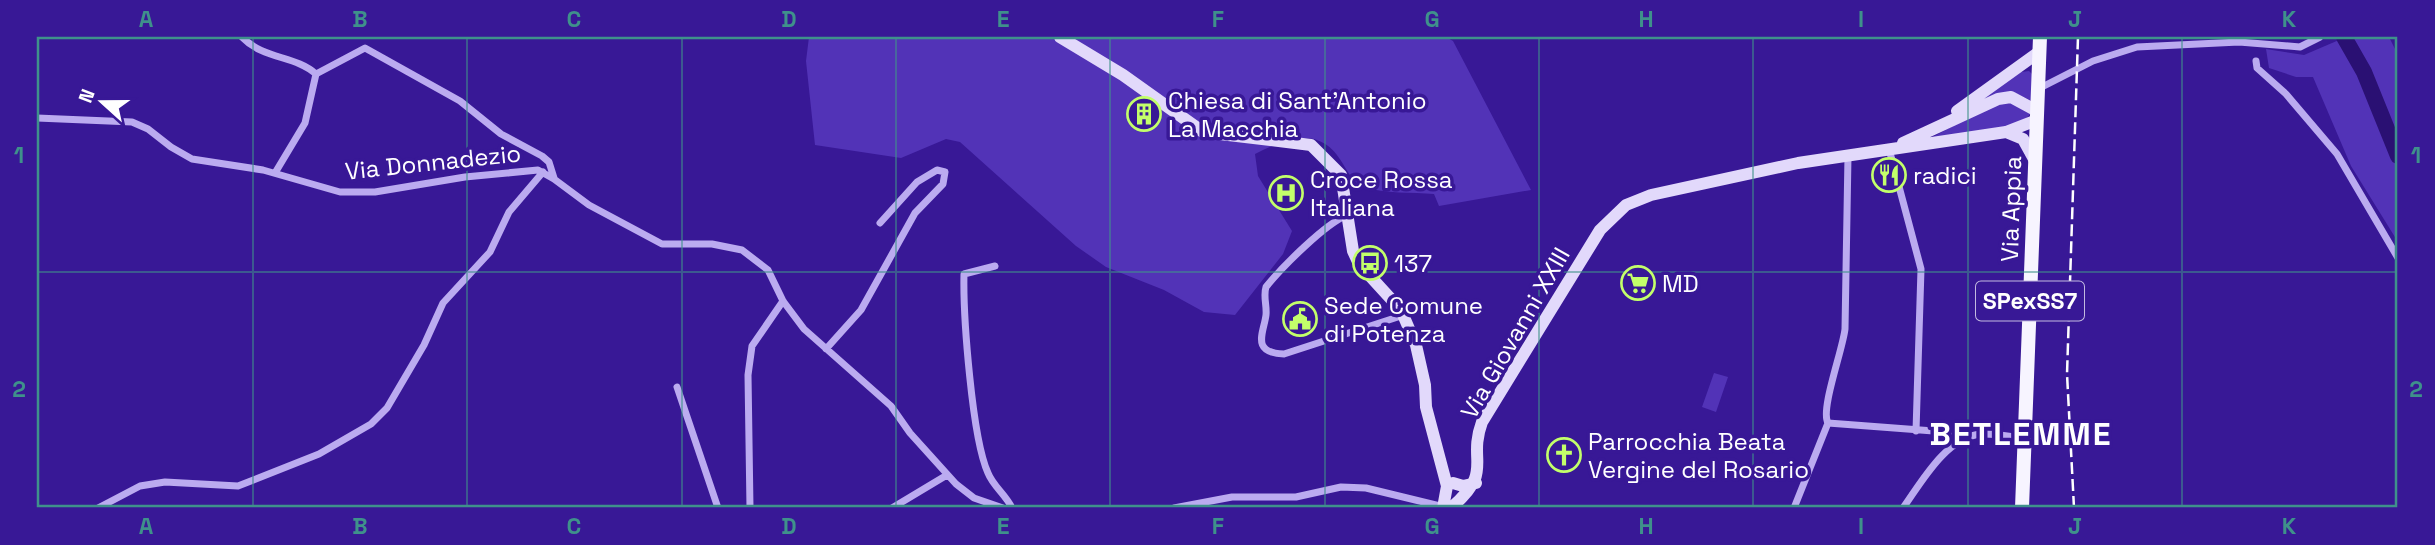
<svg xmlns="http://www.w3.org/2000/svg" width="2435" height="545" font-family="'Space Grotesk',sans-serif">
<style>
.green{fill:#5233b7}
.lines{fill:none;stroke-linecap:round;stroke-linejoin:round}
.river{stroke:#2a1073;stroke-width:16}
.street{stroke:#bbabf0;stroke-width:7}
.secondary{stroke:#e2d9fb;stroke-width:12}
.primary{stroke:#f7f4ff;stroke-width:14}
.rail{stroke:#fff;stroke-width:2.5;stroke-dasharray:12 5;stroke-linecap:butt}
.grid{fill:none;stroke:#3f918b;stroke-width:2;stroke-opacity:0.55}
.labels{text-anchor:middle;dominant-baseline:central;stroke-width:7;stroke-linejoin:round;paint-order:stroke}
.shield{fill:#381896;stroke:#c3bae0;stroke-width:2}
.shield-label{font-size:23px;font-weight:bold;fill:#fff}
.poi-label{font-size:24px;fill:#fff;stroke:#381896;text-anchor:start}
.street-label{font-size:24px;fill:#fff;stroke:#381896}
.district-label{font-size:32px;font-weight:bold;letter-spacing:2px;fill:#fff;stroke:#381896}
.neatline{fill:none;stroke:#3f918b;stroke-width:2.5}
.grid-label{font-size:23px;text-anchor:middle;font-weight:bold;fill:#3f918b}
</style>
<rect width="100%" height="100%" fill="#381896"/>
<path class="green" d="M809,37H1446L1453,41L1531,190L1439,206L1434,194C1413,192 1385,194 1364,187C1354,184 1348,172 1343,164C1321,125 1288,137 1255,154L1258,176L1292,231L1283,254L1235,315L1204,312L1164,290L1106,267L1076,246L960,142L946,139L901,158L815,145L806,61Z
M2346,37H2389L2398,55V242L2351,166L2313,77H2296L2269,68L2266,49L2304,55Z
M2029,71L2033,75L2032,101L2013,92L1965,108L2021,72Z
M2010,100L2031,113C2018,132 1952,135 1929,139L1990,106Z
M1714,373L1728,377L1716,412L1702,407Z"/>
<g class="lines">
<path class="river" d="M2344,37L2364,72L2398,156"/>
<path class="street" d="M242,37C264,60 295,55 316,74
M2256,61L2257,68L2286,94L2337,154L2398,258
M2038,89L2093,61L2137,47L2239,42L2300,47L2320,37
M37,118L132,122L148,129L171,147L192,159L263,170L340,192H375L465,177L538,170L554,179L589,205L662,244H712L742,250L768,270L783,301L804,329L891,406L910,433L956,484L974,498L1003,508
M1889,149L1921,269L1916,431
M275,173L305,123L316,74L365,48L460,101L501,134L542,156L549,162L554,178
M1347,215C1325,224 1282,267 1266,287C1263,296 1267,305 1266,315C1264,332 1250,353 1284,354L1404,315
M995,266L964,274C963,315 972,438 988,473C993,486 1006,495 1012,508
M826,349L861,310L915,213L943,184L945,172L937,170L917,182L880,223
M677,387L718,508
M1828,423C1820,410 1843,349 1845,329L1848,156
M1828,423L1960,433L1969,437
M98,508L140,486L165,482L238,486L319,454L371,424L387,408L424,345L443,303L490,252L509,212L543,172
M750,508L748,375L752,346L783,301
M892,508L947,475
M1174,508L1232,497H1296L1341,487L1366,488L1444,507
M1794,508L1828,423
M1903,508C1921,483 1946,437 1981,434C1995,433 2011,437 2025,438"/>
<path class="secondary" d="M1060,37L1123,75L1203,132L1311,145L1341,175L1353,251L1359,264L1401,310L1416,345L1425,385L1426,407L1447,486L1443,508
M1957,111L2039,52
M2006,132L2023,139L2034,159
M1903,143L1998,99L2011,97L2037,111
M1453,483L1463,486L1476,483
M1451,508C1495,470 1467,463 1482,422L1600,230L1626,205L1651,195L1798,163L2006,132L2037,120"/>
<path class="primary" d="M2022,508L2040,37"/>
<path class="rail" d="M2074,508L2067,374L2078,37"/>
</g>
<path class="grid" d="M253,37V508M467,37V508M682,37V508M896,37V508M1110,37V508M1325,37V508M1539,37V508M1753,37V508M1968,37V508M2182,37V508M37,272H2398"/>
<defs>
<g id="building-ring" transform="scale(1.75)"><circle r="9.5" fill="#381896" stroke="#c3ff6a" stroke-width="1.5"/><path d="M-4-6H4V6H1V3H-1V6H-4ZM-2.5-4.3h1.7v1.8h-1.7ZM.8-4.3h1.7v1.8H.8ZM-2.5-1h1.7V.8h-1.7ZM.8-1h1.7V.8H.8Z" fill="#c3ff6a"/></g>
<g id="restaurant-ring" transform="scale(1.75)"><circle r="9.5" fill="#381896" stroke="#c3ff6a" stroke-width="1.5"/><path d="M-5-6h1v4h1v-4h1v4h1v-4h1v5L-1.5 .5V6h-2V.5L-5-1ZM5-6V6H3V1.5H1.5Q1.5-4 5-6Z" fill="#c3ff6a"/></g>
<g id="hospital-ring" transform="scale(1.75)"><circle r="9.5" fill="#381896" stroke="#c3ff6a" stroke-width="1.5"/><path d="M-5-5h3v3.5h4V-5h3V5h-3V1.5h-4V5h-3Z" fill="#c3ff6a"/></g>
<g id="bus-ring" transform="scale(1.75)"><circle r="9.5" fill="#381896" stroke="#c3ff6a" stroke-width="1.5"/><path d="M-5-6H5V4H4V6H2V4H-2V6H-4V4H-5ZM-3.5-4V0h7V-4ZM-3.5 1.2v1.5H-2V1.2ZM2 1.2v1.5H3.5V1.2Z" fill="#c3ff6a"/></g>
<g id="supermarket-ring" transform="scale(1.75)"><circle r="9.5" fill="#381896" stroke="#c3ff6a" stroke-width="1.5"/><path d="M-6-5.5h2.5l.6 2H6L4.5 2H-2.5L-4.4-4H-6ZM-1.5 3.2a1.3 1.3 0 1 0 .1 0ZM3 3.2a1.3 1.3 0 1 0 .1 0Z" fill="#c3ff6a"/></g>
<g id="civic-ring" transform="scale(1.75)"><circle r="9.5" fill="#381896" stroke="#c3ff6a" stroke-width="1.5"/><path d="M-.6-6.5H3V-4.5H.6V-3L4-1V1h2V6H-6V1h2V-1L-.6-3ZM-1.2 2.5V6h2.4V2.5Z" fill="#c3ff6a"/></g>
<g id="church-ring" transform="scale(1.75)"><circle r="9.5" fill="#381896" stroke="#c3ff6a" stroke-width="1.5"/><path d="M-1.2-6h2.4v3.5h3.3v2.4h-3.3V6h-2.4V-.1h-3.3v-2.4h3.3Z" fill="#c3ff6a"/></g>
</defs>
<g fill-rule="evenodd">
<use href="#building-ring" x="1144" y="114"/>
<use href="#restaurant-ring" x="1889" y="175"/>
<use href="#hospital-ring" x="1286" y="193"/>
<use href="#bus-ring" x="1370" y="263"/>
<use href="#supermarket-ring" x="1638" y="283"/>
<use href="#civic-ring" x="1300" y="319"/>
<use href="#church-ring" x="1564" y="455"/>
</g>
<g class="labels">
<rect class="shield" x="1976" y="281.5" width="108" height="39" rx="5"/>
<g class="shield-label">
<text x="2030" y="301">SPexSS7</text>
</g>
<g class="poi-label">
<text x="1168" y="100">Chiesa di Sant'Antonio<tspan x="1168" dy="28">La Macchia</tspan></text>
<text x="1913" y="175">radici</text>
<text x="1310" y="179">Croce Rossa<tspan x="1310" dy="28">Italiana</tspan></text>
<text x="1394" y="263">137</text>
<text x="1662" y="283">MD</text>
<text x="1324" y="305">Sede Comune<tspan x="1324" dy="28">di Potenza</tspan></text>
<text x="1588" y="441">Parrocchia Beata<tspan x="1588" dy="28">Vergine del Rosario</tspan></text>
</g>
<g class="street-label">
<text transform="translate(433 162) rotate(-6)">Via Donnadezio</text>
<text transform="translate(2011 209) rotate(-88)">Via Appia</text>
<text transform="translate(1515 333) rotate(-60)">Via Giovanni XXIII</text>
</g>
<g class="district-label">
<text x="2021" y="434">BETLEMME</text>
</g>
</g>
<rect width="2435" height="545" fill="none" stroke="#381896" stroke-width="77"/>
<g transform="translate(102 102) rotate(291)" stroke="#381896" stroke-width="5" paint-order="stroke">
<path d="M0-5L12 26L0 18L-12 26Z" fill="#ffffff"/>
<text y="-10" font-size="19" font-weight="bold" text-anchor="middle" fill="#ffffff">N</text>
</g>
<rect x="38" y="38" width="2358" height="468" class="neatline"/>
<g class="grid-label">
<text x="146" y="27">A</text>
<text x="360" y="27">B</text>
<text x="574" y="27">C</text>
<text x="789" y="27">D</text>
<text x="1003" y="27">E</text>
<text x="1218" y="27">F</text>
<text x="1432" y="27">G</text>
<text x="1646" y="27">H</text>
<text x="1861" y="27">I</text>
<text x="2075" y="27">J</text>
<text x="2289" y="27">K</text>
<text x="19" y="163">1</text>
<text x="2416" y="163">1</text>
<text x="19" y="397">2</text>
<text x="2416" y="397">2</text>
<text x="146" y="534">A</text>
<text x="360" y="534">B</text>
<text x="574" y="534">C</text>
<text x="789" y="534">D</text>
<text x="1003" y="534">E</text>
<text x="1218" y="534">F</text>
<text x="1432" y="534">G</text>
<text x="1646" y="534">H</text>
<text x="1861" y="534">I</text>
<text x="2075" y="534">J</text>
<text x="2289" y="534">K</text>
</g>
</svg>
